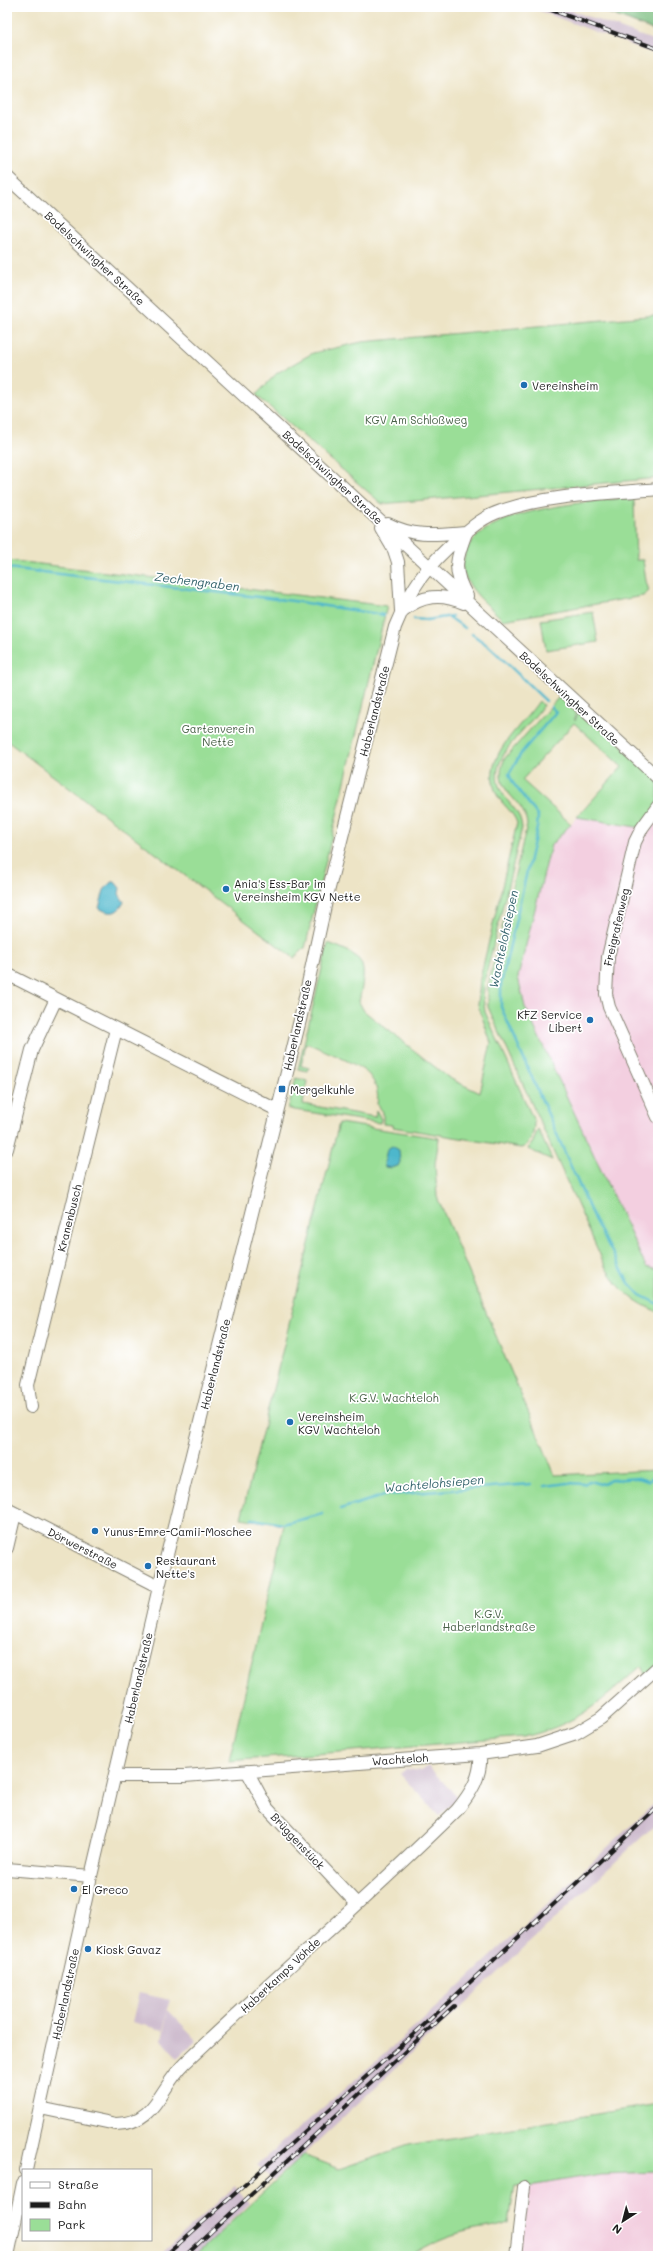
<svg xmlns="http://www.w3.org/2000/svg" width="665" height="2263" font-family="Mali,sans-serif">
<style>
.built{fill:#f3cfe0}
.industrial{fill:#cfbdcf}
.green{fill:#9ade97;stroke:#5b7d5a}
.forest{fill:#7bbd80;stroke:#4c6c4e}
.water{fill:#4eb7cc;stroke:#356a74}
.lines{fill:none;stroke-linecap:round;stroke-linejoin:round}
.stream{stroke:#4eb7cc;stroke-width:2.5}
.minor-casing{stroke:#848071;stroke-width:14}
.minor{stroke:#fff;stroke-width:12}
.rail-casing{stroke:#1c1c1c;stroke-width:4}
.rail{stroke:#fff;stroke-width:2.5;stroke-dasharray:8;stroke-linecap:butt}
.poi-dot{fill:#1f6fb2;stroke:#fff;stroke-width:1.5}
.labels{text-anchor:middle;dominant-baseline:central;stroke-width:3.5;stroke-linejoin:round;paint-order:stroke}
.street-label{font-size:11px;fill:#1c1c1c;stroke:#fff}
.poi-label{font-size:11px;fill:#1c1c1c;stroke:#fff;text-anchor:start}
.park-label{font-size:11px;fill:#486047;stroke:#fff}
.water-label{font-size:12px;font-style:italic;fill:#32626b;stroke:#fff}
</style>
<rect width="100%" height="100%" fill="#fff"/>
<filter id="ink" filterUnits="userSpaceOnUse"><feTurbulence type="fractalNoise" baseFrequency=".025" numOctaves="2"/><feDisplacementMap in="SourceGraphic" scale="8" xChannelSelector="R" yChannelSelector="G"/><feConvolveMatrix kernelMatrix="1 2 1 2 8 2 1 2 1" color-interpolation-filters="sRGB"/></filter>
<filter id="wash" filterUnits="userSpaceOnUse"><feTurbulence type="fractalNoise" baseFrequency=".012" numOctaves="4" result="noise"/><feDisplacementMap in="SourceGraphic" scale="16" xChannelSelector="R" yChannelSelector="G"/><feGaussianBlur stdDeviation="0.9" result="paint"/><feColorMatrix in="noise" values="0 0 0 0 0 0 0 0 0 0 0 0 0 0 0 0 0 1.4 0 .05"/><feComposite in="paint" operator="in"/></filter>
<g filter="url(#wash)">
<rect width="100%" height="100%" fill="#ede4c6"/>
<path class="built" d="M658,807V1270L646,1267L525,1007L518,977L551,845L577,817L631,827Z
M650,2171L658,2172V2256H516L524,2187L600,2174Z"/>
<path class="industrial" d="M529,7H562L658,42V55Z
M428,1766L458,1798L439,1816L400,1774L406,1769L422,1771Z
M658,1800V1822L303,2155L274,2180L257,2165L421,2022Z
M139,1993L170,2000L167,2009L197,2040L178,2058L162,2040L168,2009L163,2030L132,2022Z
M235,2186L249,2203L199,2252L202,2256H159Z"/>
<path class="green" d="M658,315V478L382,504L256,395L277,373L313,353L362,342Z
M623,498L634,500L636,560H643L646,581L649,591L643,596L503,620C489,606 469,591 463,571C462,567 463,562 464,559C471,509 584,503 623,498Z
M7,560L387,606L305,948L294,958L7,741Z
M593,612L598,642L546,650L541,620Z
M559,697L575,712V721L580,707L658,778V807L642,828L577,817L622,767L574,723L522,780L571,824L551,845L518,977L525,1007L646,1267L658,1270V1312C634,1302 619,1290 606,1268L488,1007V985L527,825C525,796 489,793 505,758Z
M539,701L543,705C528,730 481,761 503,794C511,807 521,812 522,828L485,979L483,997L485,1012L534,1121C534,1131 532,1145 521,1148L392,1127V1125L383,1124V1112L377,1104C379,1094 376,1083 369,1075C361,1065 319,1048 306,1043L301,1066L309,1068L308,1071L298,1069L328,943C367,957 367,963 359,1002L364,1011L449,1078L480,1093L491,1043L478,1005L480,979L517,823C513,811 501,804 496,793C481,756 520,729 539,701Z
M296,1078L307,1081L303,1104L375,1117L376,1110L381,1119L380,1123L288,1109Z
M339,1123L439,1138L435,1164L437,1197L555,1475L658,1470V1667L647,1678L641,1666C601,1702 578,1724 524,1737L229,1761L284,1525L241,1518Z
M538,1129L552,1160L528,1149L533,1142Z
M658,2104V2172L600,2174L524,2187L515,2186L509,2222C495,2228 481,2227 467,2231C448,2235 425,2245 410,2256H202L199,2252L303,2155L339,2169L408,2145Z"/>
<path class="forest" d="M592,7H658V32Z"/>
<path class="water" d="M111,882H115L120,888L119,894L124,902C118,914 110,915 99,908L104,890Z
M392,1146L399,1150L400,1162L398,1166L391,1168L385,1167L384,1163L387,1149Z"/>
<g class="lines">
<path class="stream" d="M7,568L293,601L384,615
M449,617L465,628
M414,619L427,620L452,616
M472,634L491,648L546,701
M551,707L556,712L522,752L509,774L513,783L538,816L537,828L501,984V1007L594,1219L629,1283L640,1295L658,1304
M545,1486L568,1483L584,1484L589,1481L600,1484L611,1480L639,1478L647,1481L658,1476
M340,1509L386,1495L531,1484
M252,1519L283,1524L323,1514"/>
</g>
</g>
<g filter="url(#ink)">
<g class="lines">
<g class="minor-casing">
<path id="minor" d="M7,177L658,778
M388,524C415,538 438,534 467,532
M381,528L394,550L398,562L401,611
M466,533C456,559 452,571 467,596
M402,611C422,595 441,593 464,603
M658,806L642,828L635,842L608,957L606,994L609,1007L658,1117
M7,974L277,1110
M7,1149L32,1050L56,999
M31,1407L28,1385L116,1029
M7,1509L159,1587
M7,1548L15,1514
M247,1771L267,1808L357,1904
M116,1776H184L480,1754L537,1746L576,1733L601,1718L658,1667
M7,1869L91,1876
M40,2108L116,2124C157,2123 159,2088 185,2063C274,1978 369,1897 457,1810C471,1793 482,1776 480,1754
M26,2170L91,1876L159,1587L300,1020L328,892L395,627C412,586 426,566 460,537C473,526 485,516 501,511C550,494 607,494 658,489
M8,2256L23,2183
M516,2256L524,2187"/>
</g>
<use href="#minor" class="minor"/>
<g class="rail-casing">
<path id="rail" d="M543,7L658,49
M165,2256L424,2025L658,1807
M185,2256L454,2006"/>
</g>
<use href="#rail" class="rail"/>
</g>
</g>
<g class="poi-dot">
<circle cx="524" cy="385" r="4"/>
<circle cx="226" cy="889" r="4"/>
<circle cx="590" cy="1020" r="4"/>
<rect x="278" y="1085" width="8" height="8" rx="2"/>
<circle cx="290" cy="1422" r="4"/>
<circle cx="95" cy="1531" r="4"/>
<circle cx="148" cy="1566" r="4"/>
<circle cx="74" cy="1889" r="4"/>
<circle cx="88" cy="1949" r="4"/>
</g>
<g class="labels">
<g class="street-label">
<text transform="translate(95 258) rotate(43)">Bodelschwingher Straße</text>
<text transform="translate(333 477) rotate(43)">Bodelschwingher Straße</text>
<text transform="translate(570 698) rotate(43)">Bodelschwingher Straße</text>
<text transform="translate(374 711) rotate(-76)">Haberlandstraße</text>
<text transform="translate(616 927) rotate(-77)">Freigrafenweg</text>
<text transform="translate(297 1025) rotate(-77)">Haberlandstraße</text>
<text transform="translate(69 1218) rotate(-76)">Kranenbusch</text>
<text transform="translate(215 1364) rotate(-76)">Haberlandstraße</text>
<text transform="translate(83 1548) rotate(27)">Dörwerstraße</text>
<text transform="translate(138 1678) rotate(-77)">Haberlandstraße</text>
<text transform="translate(400 1759) rotate(-4)">Wachteloh</text>
<text transform="translate(298 1841) rotate(47)">Brüggenstück</text>
<text transform="translate(280 1975) rotate(-43)">Haberkamps Vöhde</text>
<text transform="translate(65 1994) rotate(-78)">Haberlandstraße</text>
</g>
<g class="poi-label">
<text x="532" y="385">Vereinsheim</text>
<text x="234" y="883">Ania's Ess-Bar im<tspan x="234" dy="13">Vereinsheim KGV Nette</tspan></text>
<text x="582" y="1014" text-anchor="end">KFZ Service<tspan x="582" dy="13">Libert</tspan></text>
<text x="290" y="1089">Mergelkuhle</text>
<text x="298" y="1416">Vereinsheim<tspan x="298" dy="13">KGV Wachteloh</tspan></text>
<text x="103" y="1531">Yunus-Emre-Camii-Moschee</text>
<text x="156" y="1560">Restaurant<tspan x="156" dy="13">Nette's</tspan></text>
<text x="82" y="1889">El Greco</text>
<text x="96" y="1949">Kiosk Gavaz</text>
</g>
<g class="park-label">
<text x="416" y="419">KGV Am Schloßweg</text>
<text x="218" y="728">Gartenverein<tspan x="218" dy="13">Nette</tspan></text>
<text x="394" y="1397">K.G.V. Wachteloh</text>
<text x="489" y="1613">K.G.V.<tspan x="489" dy="13">Haberlandstraße</tspan></text>
</g>
<g class="water-label">
<text transform="translate(197 581) rotate(7)">Zechengraben</text>
<text transform="translate(503 939) rotate(-78)">Wachtelohsiepen</text>
<text transform="translate(434 1483) rotate(-5)">Wachtelohsiepen</text>
</g>
</g>
<rect width="665" height="2263" fill="none" stroke="#fff" stroke-width="24"/>
<rect x="22" y="2169" width="130" height="72" fill="#ffffff" stroke="#a4a4a4"/>
<rect x="30" y="2182" width="20" height="6" fill="#ffffff" stroke="#a4a4a4"/>
<text x="58" y="2189" font-size="12" fill="#1c1c1c">Straße</text>
<rect x="30" y="2202" width="20" height="6" fill="#1c1c1c" stroke="#a4a4a4"/>
<text x="58" y="2209" font-size="12" fill="#1c1c1c">Bahn</text>
<rect x="30" y="2219" width="20" height="12" fill="#9ade97" stroke="#a4a4a4"/>
<text x="58" y="2229" font-size="12" fill="#1c1c1c">Park</text>
<g transform="translate(623 2221) rotate(216)" stroke="#ffffff" stroke-width="3" paint-order="stroke">
<path d="M0-3L7 15L0 10L-7 15Z" fill="#1c1c1c"/>
<text y="-6" font-size="11" font-weight="bold" text-anchor="middle" fill="#1c1c1c">N</text>
</g>
</svg>
